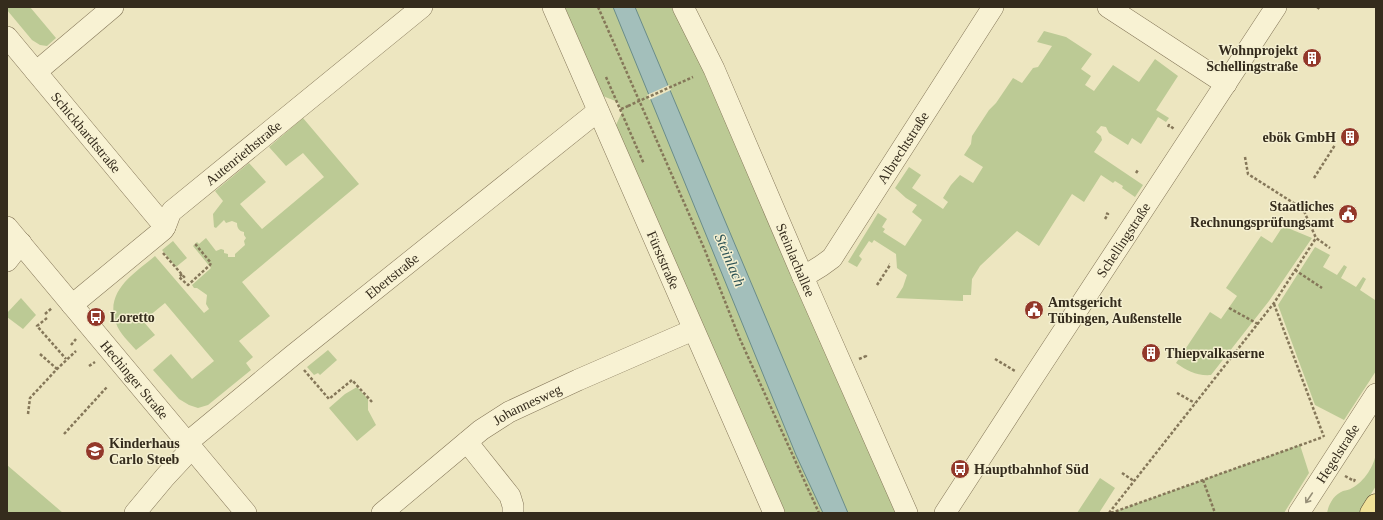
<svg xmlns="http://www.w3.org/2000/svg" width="1383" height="520" font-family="Georgia,serif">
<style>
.green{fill:#bcca95}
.water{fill:#a3bfbb;stroke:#6a8c89}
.pier{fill:#ede6c0}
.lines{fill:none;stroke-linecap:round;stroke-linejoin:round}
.minor-casing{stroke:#857759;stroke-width:22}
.major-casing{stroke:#53442d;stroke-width:23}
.path{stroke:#857759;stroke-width:2.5;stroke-dasharray:3 2;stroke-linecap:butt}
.minor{stroke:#f8f2d3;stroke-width:21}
.major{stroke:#f0e198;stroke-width:22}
.path-bridge{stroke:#857759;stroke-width:2.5;stroke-dasharray:3 2;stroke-linecap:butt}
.oneway{stroke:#968f78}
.labels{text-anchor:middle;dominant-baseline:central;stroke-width:3;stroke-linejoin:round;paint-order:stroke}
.poi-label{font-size:14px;font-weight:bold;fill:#352c1d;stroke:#f4efd0;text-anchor:start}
.street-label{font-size:14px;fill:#352c1d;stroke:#f4efd0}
.water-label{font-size:15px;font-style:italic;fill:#2c5255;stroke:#f4efd0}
</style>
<rect width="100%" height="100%" fill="#ede6c0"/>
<path class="green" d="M7,7H30L56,38L47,46L40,45L32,40L7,10Z
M553,7H683L907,513H774L610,138L622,112L618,102L590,91Z
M1044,31L1066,37L1092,54L1081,69L1091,76L1085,85L1094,91L1113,65L1139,82L1155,59L1178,76L1156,110L1169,118L1166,122L1158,117L1141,144L1132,138L1128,145L1109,133L1106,127L1101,126L1096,132L1101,136L1102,140L1094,152L1143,185L1135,197L1122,188L1123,186L1115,181L1113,183L1101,175L1084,202L1072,194L1039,246L1017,231L980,266L972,279L971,295H963V301L896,298L903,287L907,275L897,268L896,254L874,240L872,243L869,241L859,256L862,259L857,267L848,262L878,213L887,219L882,227L885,229L883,232L905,246L922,220L912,212L917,205L906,198L895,188L909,167L921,175L912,188L943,209L948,202L943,198L951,185L960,175L973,183L983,167L964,155L971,144L972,136L989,110L996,103L1013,78L1022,83L1033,68L1038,67L1052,46L1037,42Z
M303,118L359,184L242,282L270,316L239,341L253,357L246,363L251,370L208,405L198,408L189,405L179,399L153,370L171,354L192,379L214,361L165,303L143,321L155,335L136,350C129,342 119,333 116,323C104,291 135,273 155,256L204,313L209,309L206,304L207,295L197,288H194L192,285L211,268L193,246L197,242L199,244L206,238L216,251L221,249L224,250V253L228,254V257H235V254L245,245L244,241L246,238L244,235V232C239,231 237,228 237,223L232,221L226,223L224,220L216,228L214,227L213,214L223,201L215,191L249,163L266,182L240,204L262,229L324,177L303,153L286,166L269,147Z
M1283,226L1312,238L1269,301L1211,375C1197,376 1187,371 1176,363L1210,312L1221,319L1237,296L1226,288L1261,236L1272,243Z
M173,241L187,258L176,267L162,250Z
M1315,247L1330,255L1323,267L1337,275L1344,265L1347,267L1341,278L1356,287L1363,277L1366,279L1360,290L1375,300L1376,298V371L1344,420L1315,405L1278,305Z
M21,298L36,315L23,329L7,317V313Z
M328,350L337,360L320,375L318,373L314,375L307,367Z
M357,387L368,399V410L376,425L357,441L329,408L345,394Z
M1300,445L1309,473L1284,513H1111Z
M1376,452V486L1359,513H1327C1329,503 1334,495 1343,491C1346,490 1349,490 1352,488C1364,482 1375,465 1376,452Z
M7,465L63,513H7Z
M1100,478L1115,488L1099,513H1077Z"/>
<path class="water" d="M613,7H635L848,513H823L796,455Z"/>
<path class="pier" d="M669,85L671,90L649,100L647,95Z"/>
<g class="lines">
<g class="minor-casing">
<g id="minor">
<path id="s1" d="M553,7L774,513"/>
<path id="s2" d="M683,7L714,69L803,277L907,513"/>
<path d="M1108,7L1226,84"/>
<path id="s3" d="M7,37L165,227"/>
<path d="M36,72L113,7"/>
<path id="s4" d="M7,227L246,513"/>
<path d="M7,261L21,243"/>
<path id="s5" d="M803,277L821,266L832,258L993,7"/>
<path id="s6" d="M72,305L163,230C168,223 168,216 172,211L422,7"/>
<path id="s7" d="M188,442L292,356L598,111"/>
<path d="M467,442L510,496L513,506V513"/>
<path d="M135,513L165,477L192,448"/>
<path id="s8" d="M382,513L481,430L509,412L578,380L693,330"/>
<path id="s9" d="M945,513L1030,382L1276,7"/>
<path id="s10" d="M1299,513L1376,394"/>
</g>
</g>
<g class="major-casing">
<path id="major" d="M1371,513L1376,505"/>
</g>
<path class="path" d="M598,7L704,248L739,337L819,513
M1317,7L1321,10
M606,77L644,164
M621,109L628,106
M1168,127L1169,125L1174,129
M1245,157L1248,174L1303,209L1316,238L1330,248
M1136,173L1138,170
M1314,178L1335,145
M1105,219L1108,214L1106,213
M163,253L185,278L186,277
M1295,270L1322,288
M182,274L179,277L188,285L210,265L211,263L196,245L198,243
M877,285L890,265L889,264
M1274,304L1324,437
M1229,308L1258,324
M45,314L52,308
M47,318L37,326L66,359
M71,345L76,339
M40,354L57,369
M859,359L866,356L865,354
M995,359L1015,371
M89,366L95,362
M304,370L329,399L352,380L372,402
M1177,393L1195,403
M28,414L30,398L57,369L76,351
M64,434L107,387
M1122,473L1134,481
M1345,476L1354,481L1355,479
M1203,480L1215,513
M1109,513L1274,303L1316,238
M1111,513L1323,437"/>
<use href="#minor" class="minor"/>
<use href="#major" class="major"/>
<path class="path-bridge" d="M628,106L693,77"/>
</g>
<defs><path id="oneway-shaft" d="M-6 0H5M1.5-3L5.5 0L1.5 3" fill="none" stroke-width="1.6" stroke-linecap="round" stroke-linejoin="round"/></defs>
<use class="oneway" href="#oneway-shaft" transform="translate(1309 498) rotate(124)"/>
<defs>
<g id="building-disc" transform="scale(1)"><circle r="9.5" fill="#93382a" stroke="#f4efd0"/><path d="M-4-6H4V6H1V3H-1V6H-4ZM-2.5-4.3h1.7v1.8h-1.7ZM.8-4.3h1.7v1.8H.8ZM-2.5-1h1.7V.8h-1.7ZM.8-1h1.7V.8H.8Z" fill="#fff"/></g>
<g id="civic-disc" transform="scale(1)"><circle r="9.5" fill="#93382a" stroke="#f4efd0"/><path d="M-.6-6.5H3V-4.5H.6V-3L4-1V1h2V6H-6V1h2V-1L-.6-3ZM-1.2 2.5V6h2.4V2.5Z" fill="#fff"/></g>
<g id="bus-disc" transform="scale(1)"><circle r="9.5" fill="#93382a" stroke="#f4efd0"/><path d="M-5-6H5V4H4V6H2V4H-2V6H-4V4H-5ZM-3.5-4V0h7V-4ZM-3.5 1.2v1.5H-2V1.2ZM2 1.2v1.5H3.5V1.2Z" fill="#fff"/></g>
<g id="school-disc" transform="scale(1)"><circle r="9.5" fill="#93382a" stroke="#f4efd0"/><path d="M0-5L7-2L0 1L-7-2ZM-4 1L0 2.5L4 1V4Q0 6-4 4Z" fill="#fff"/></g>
</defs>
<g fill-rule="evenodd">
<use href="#building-disc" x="1312" y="58"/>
<use href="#building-disc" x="1350" y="137"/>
<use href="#civic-disc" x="1348" y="214"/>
<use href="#civic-disc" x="1034" y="310"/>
<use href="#bus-disc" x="96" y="317"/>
<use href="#building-disc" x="1151" y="353"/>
<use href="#school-disc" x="95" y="451"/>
<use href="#bus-disc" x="960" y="469"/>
</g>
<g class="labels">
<g class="poi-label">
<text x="1298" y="50" text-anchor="end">Wohnprojekt<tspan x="1298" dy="16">Schellingstraße</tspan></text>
<text x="1336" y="137" text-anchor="end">ebök GmbH</text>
<text x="1334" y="206" text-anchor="end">Staatliches<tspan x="1334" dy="16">Rechnungsprüfungsamt</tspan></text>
<text x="1048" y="302">Amtsgericht<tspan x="1048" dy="16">Tübingen, Außenstelle</tspan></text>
<text x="110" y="317">Loretto</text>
<text x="1165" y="353">Thiepvalkaserne</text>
<text x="109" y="443">Kinderhaus<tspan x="109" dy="16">Carlo Steeb</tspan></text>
<text x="974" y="469">Hauptbahnhof Süd</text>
</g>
<g class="street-label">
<text stroke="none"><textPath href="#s3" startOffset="124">Schickhardtstraße</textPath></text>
<text stroke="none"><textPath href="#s5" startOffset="166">Albrechtstraße</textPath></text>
<text stroke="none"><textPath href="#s6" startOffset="231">Autenriethstraße</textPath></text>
<text stroke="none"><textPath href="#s9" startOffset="326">Schellingstraße</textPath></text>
<text stroke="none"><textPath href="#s1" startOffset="276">Fürststraße</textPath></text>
<text stroke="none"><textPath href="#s2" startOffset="277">Steinlachallee</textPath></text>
<text stroke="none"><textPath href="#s7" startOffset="263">Ebertstraße</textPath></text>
<text stroke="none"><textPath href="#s4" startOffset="199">Hechinger Straße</textPath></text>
<text stroke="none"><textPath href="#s8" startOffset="182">Johannesweg</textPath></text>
<text stroke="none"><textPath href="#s10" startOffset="71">Hegelstraße</textPath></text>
</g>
<g class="water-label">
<text transform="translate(730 260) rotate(67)">Steinlach</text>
</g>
</g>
<rect width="1383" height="520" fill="none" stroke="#352c1d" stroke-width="16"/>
</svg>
